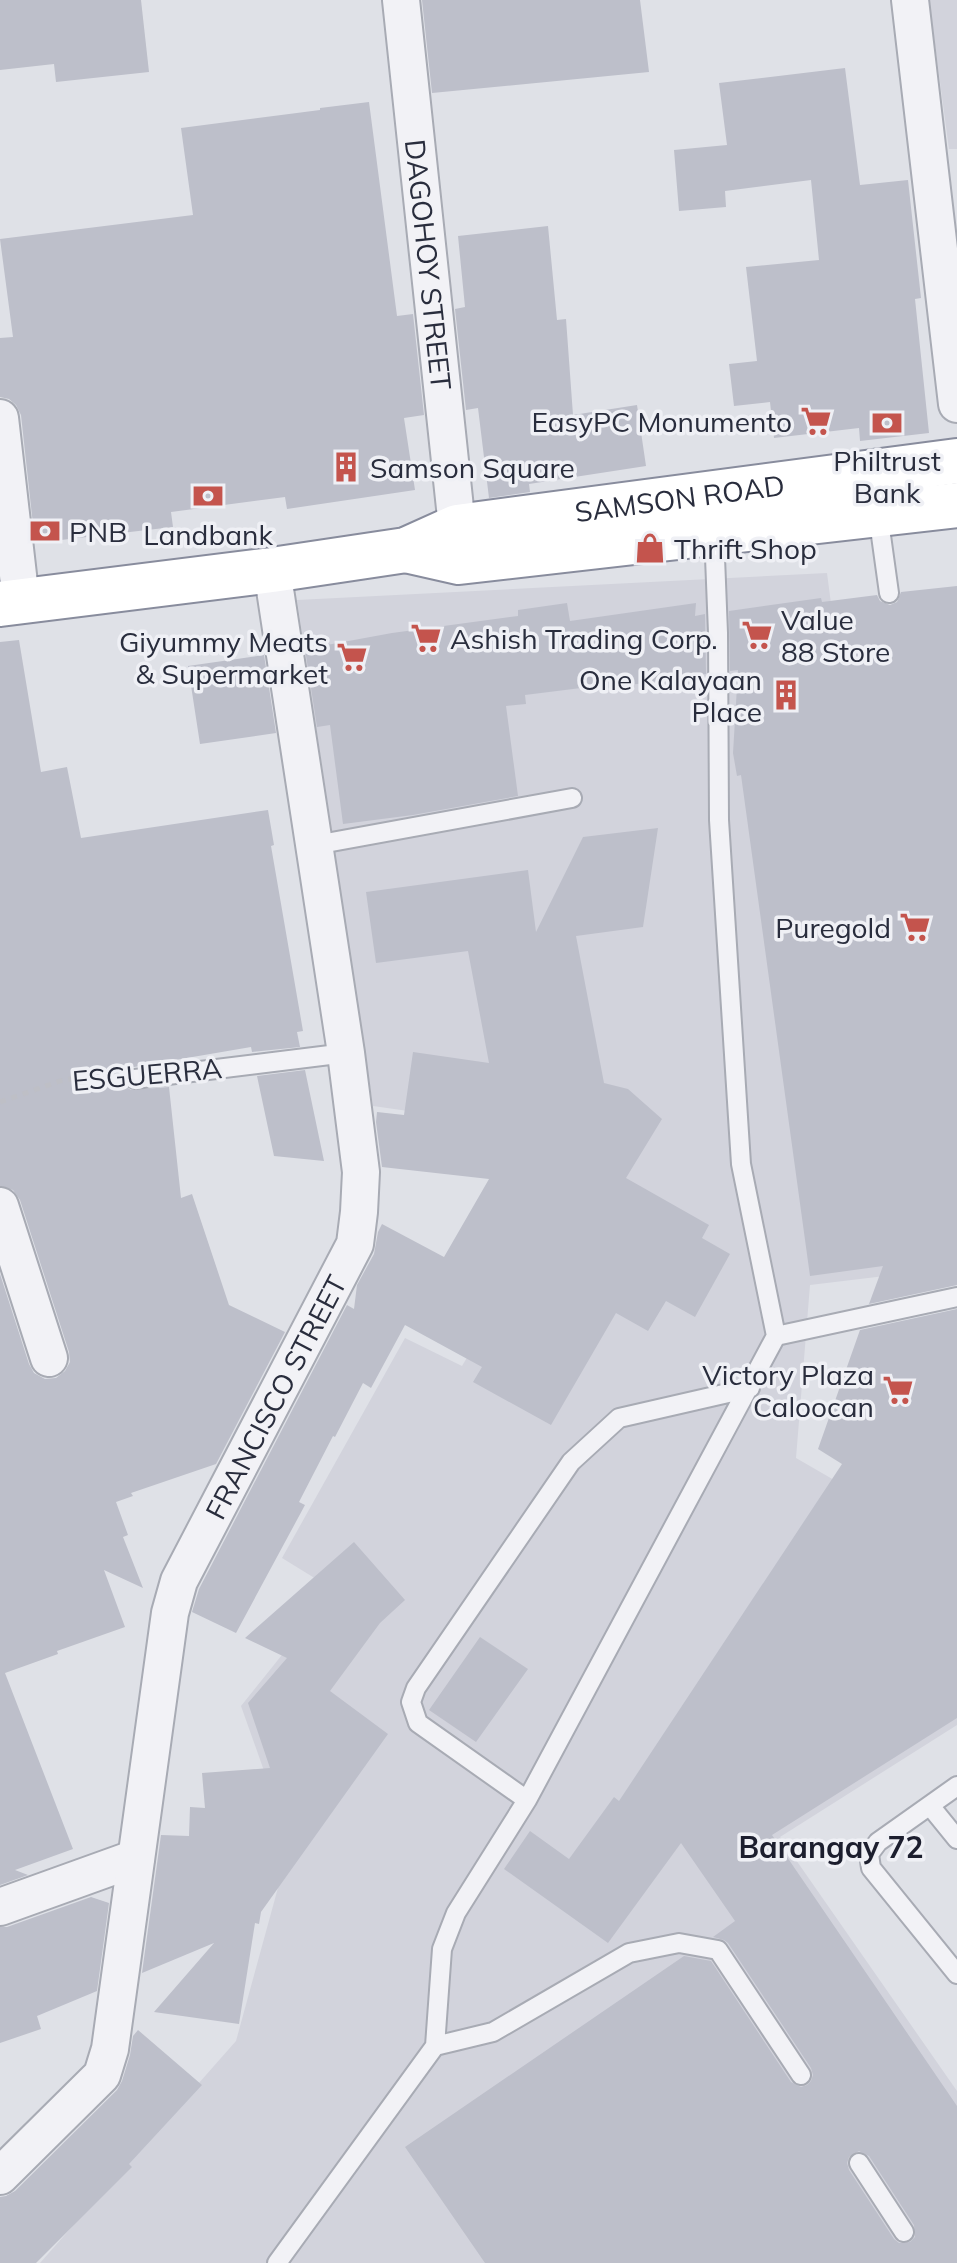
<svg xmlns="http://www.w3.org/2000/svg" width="957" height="2263" font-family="Mulish,sans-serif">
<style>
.built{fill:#d2d3dc}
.building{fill:#bdbfca;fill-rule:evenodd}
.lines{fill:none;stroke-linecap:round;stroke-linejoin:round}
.service-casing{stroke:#a8abb4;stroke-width:22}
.minor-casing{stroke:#a8abb4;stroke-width:40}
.trunk-casing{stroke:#888c9d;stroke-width:48}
.path{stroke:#bebfc6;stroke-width:5;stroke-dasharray:6 6;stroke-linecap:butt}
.service{stroke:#f2f2f6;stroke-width:18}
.minor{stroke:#f2f2f6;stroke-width:36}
.trunk{stroke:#fff;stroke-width:44}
.labels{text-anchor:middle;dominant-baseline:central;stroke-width:7;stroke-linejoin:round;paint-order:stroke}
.street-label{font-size:28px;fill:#292d3d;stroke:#eff0f5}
.poi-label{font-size:28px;fill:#292d3d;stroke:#eff0f5;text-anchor:end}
.neighbourhood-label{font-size:30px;font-weight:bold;fill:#1c1e2e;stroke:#eff0f5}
</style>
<rect width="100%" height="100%" fill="#dfe1e7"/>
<path class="built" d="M929,0H957V149H949Z
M827,573L918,1272L810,1285L796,1458L957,1551V1725L780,1837L957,2091V2263H40L236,2041L290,1844L241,1706L334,1590L282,1558L405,1338L462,1366L598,1138L373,1106L297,600Z"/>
<path class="building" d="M0,0H141L149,72L56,82L54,64L0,70Z
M422,0H640L649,72L432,93Z
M845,68L860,185L908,180L921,298L915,299L929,433L860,441L859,428L774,438L770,402L734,406L729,364L757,361L746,267L819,260L811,180L725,191L726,207L679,211L674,150L727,145L719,83Z
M369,102L397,316L413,314L424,415L404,418L415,490L287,509L285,497L171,512L173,527L35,543L21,415L16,405L9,399L0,397V338L13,337L0,239L193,215L181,128L320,110V108Z
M548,226L557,320L566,319L573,415L637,405L646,466L529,484L530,492L489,498L478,408L466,410L455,309L465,307L458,236Z
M957,586V1285L869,1304L883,1266L810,1276L741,775L737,776L733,753L738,670L730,671L729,611L821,598L822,602L877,595L880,601L890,605L897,602L901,592Z
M567,603L570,621L696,603L695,616L705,614L706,674L589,691V687L525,695L526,704L506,706L518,796L413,815L343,824L330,725L317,727L305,649L392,633L518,616V610Z
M19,640L41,772L67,767L81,838L268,810L274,845L271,846L303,1031L297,1032L300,1047L252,1052L251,1047L134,1067L127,1070L124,1075L125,1086L131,1090L169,1087L181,1198L192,1194L229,1305L285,1332L216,1464L131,1493L133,1496L116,1502L128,1535L123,1537L143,1588L104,1570L125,1627L57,1651L58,1654L5,1673L73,1849L15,1870L28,1875L0,1885V1274L29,1364L34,1373L45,1379L56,1378L65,1371L70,1362L69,1352L20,1200L13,1190L0,1186V642Z
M264,655L276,733L200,744L188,666Z
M658,828L643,927L576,936L604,1083L628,1089L662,1119L626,1178L709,1225L702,1238L730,1254L695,1317L666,1301L648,1331L616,1313L551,1425L473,1382L482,1367L405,1325L371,1388L363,1383L335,1437L333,1436L299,1502L305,1505L236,1633L192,1612L199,1589L347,1305L354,1309L357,1285L374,1254L378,1232L382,1224L444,1257L489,1179L382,1167L376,1122L377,1112L404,1115L413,1052L489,1063L468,951L376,963L366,892L528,870L536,932L583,837Z
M305,1070L324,1161L274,1156L257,1076Z
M957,1309V1718L772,1835L957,2106V2263H485L405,2147L684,1956L711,1961L791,2082L801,2087L807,2085L811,2081L813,2075L811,2068L728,1943L724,1940L713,1937L735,1921L681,1843L608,1943L504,1869L530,1831L569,1859L614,1797L619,1801L842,1464L818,1449L860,1330ZM859,2151L869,2156L914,2225L915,2237L910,2242L899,2243L894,2239L849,2170L847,2163L849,2157Z
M354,1542L405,1600L380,1623L330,1691L388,1734L261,1912L259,1924L255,1923L239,2024L154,2012L214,1943L142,1973L161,1835L189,1836L190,1807L205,1808L202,1773L270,1768L248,1703L287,1658L245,1638Z
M480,1637L528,1669L476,1742L429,1710Z
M91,1897L109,1903L97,1991L37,2016L41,2029L0,2043V1927H7Z
M138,2030L202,2085L129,2164L132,2167L36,2263H0V2197L6,2196L15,2191L117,2090L122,2081L130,2055L133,2036Z"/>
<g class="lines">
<g class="service-casing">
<path id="service" d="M878,514L889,593
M315,845L572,798
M135,1079L346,1053
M776,1336L957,1297
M957,1786L878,1842L869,1854L871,1868L957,1974
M527,1800L418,1723L411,1702L416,1688L571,1462L619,1418L750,1388
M931,1807L957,1839
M435,2046L493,2032L629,1953L679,1943L718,1950L801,2075
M859,2163L904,2232
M277,2263L435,2046L442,1949L456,1913L527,1800L776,1336L741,1164L719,820L718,633L714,532"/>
</g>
<g class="minor-casing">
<g id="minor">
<path id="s1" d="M401,0L457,527"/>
<path d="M910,0L957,404"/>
<path d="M0,418L21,601"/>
<path d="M0,1206L49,1358"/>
<path d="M0,1907L136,1858"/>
<path id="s2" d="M0,2176L102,2075L110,2049L170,1613L179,1581L355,1244L359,1212L361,1172L346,1053L272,570"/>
</g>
</g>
<g class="trunk-casing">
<g id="trunk">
<path d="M406,550L459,562L957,505"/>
<path id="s3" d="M0,604L272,570L406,550L457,527L957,461"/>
</g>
</g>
<path class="path" d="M0,1102L60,1081L106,1073"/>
<use href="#service" class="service"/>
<use href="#minor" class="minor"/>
<use href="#trunk" class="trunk"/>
</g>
<defs>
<g id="supermarket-bare" transform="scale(2.4)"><path d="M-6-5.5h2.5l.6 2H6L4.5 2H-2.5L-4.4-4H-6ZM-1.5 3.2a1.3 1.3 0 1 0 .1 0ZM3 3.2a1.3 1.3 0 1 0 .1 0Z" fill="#c4544d" stroke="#eff0f5" stroke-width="2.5" paint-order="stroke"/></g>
<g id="bank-bare" transform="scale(2.4)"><path d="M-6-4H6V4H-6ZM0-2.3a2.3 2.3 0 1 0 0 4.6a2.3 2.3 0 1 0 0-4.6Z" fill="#c4544d" stroke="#eff0f5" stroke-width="2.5" paint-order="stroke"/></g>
<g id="building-bare" transform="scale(2.4)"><path d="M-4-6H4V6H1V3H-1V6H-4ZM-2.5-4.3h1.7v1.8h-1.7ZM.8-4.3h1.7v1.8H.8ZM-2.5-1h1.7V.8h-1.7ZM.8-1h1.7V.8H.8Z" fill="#c4544d" stroke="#eff0f5" stroke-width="2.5" paint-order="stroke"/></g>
<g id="shop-bare" transform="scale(2.4)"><path d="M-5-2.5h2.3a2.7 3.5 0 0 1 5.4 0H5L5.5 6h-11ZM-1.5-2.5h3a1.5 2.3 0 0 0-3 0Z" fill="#c4544d" stroke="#eff0f5" stroke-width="2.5" paint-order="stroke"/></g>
</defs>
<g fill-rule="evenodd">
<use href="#supermarket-bare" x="816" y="421"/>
<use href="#bank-bare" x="887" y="423"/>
<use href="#building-bare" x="346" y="467"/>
<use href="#bank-bare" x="208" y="496"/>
<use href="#bank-bare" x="45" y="531"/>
<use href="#shop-bare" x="650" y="548"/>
<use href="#supermarket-bare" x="757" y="635"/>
<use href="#supermarket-bare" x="426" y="638"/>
<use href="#supermarket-bare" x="352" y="657"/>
<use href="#building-bare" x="786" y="695"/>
<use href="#supermarket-bare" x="915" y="927"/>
<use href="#supermarket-bare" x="898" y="1390"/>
</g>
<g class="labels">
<g class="street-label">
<text stroke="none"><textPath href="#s1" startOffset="266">DAGOHOY STREET</textPath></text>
<text stroke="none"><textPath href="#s3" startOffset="690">SAMSON ROAD</textPath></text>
<text transform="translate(147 1074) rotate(-5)">ESGUERRA</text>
<text stroke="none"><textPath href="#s2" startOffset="852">FRANCISCO STREET</textPath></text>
</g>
<g class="poi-label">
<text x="792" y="421">EasyPC Monumento</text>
<text x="887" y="460" text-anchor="middle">Philtrust<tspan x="887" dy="32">Bank</tspan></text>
<text x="370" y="467" text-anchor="start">Samson Square</text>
<text x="69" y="531" text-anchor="start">PNB</text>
<text x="208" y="534" text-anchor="middle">Landbank</text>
<text x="674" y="548" text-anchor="start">Thrift Shop</text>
<text x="781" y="619" text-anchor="start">Value<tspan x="781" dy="32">88 Store</tspan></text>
<text x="450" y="638" text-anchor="start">Ashish Trading Corp.</text>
<text x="328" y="641">Giyummy Meats<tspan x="328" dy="32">&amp; Supermarket</tspan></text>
<text x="762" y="679">One Kalayaan<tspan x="762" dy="32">Place</tspan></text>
<text x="891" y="927">Puregold</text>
<text x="874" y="1374">Victory Plaza<tspan x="874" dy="32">Caloocan</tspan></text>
</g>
<g class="neighbourhood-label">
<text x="831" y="1847">Barangay 72</text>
</g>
</g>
</svg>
